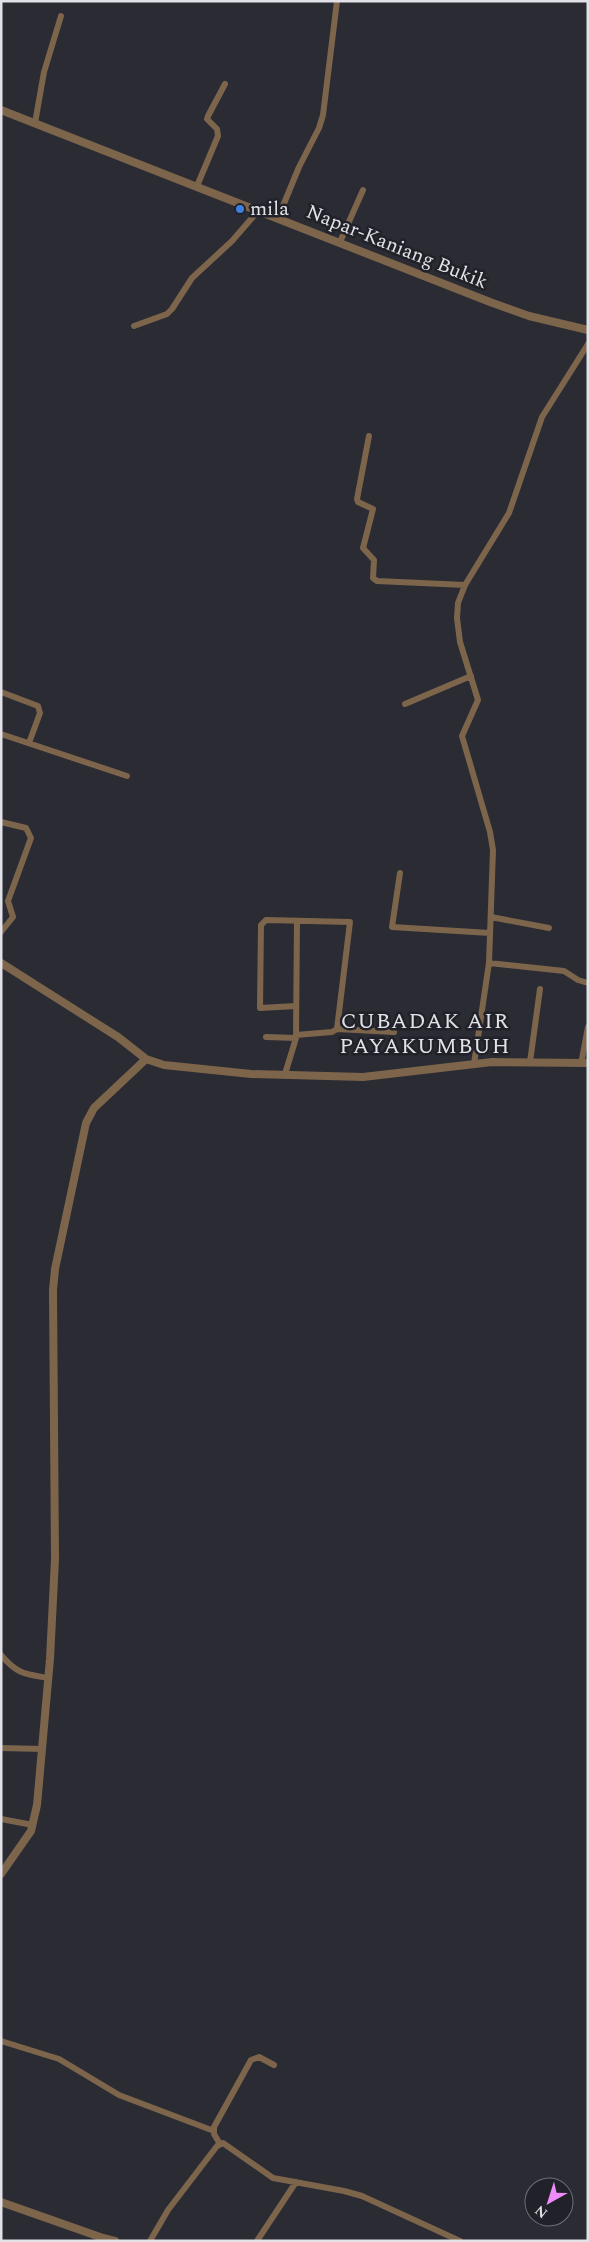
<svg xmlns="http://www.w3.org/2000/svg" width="589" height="2242" font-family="Spectral,serif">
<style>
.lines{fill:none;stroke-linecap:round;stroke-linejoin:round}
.minor{stroke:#7c654b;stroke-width:6}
.tertiary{stroke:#7c654b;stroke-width:8}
.shop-dot{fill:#3f7fe0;stroke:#21212a;stroke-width:2}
.labels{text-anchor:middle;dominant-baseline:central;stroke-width:5;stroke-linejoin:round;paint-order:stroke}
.poi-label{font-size:20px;fill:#e1e1e7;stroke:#21212a;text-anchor:start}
.street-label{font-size:20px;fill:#e1e1e7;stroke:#21212a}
.quarter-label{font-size:22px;letter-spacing:1px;fill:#e1e1e7;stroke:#21212a}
</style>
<rect width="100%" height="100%" fill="#2b2b34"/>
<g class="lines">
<path class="minor" d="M35,123L44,72L61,16
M197,186L218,136L217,129L207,119L208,116L225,84
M278,218L299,167L319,128L323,115L337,1
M340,242L363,190
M134,326L167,314L172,309L192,278L232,241L258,211
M369,436L357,499L358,502L373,509L363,548L374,560L373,578L377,581L465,585
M1,692L38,706L40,713L29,743
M405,704L471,676
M1,734L127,776
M1,822L26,828L31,838L8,901L13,917L1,932
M400,873L392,927L490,933
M491,917L549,928
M489,963L564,971L578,980L588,983
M337,1029L394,1032
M296,1035L332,1032L337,1029L350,922L266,920L261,925L260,1008L296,1006
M266,1037L296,1038
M530,1062L540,989
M474,1064L489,963L493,850L490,832L462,736L478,700L460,642L457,618L458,603L465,585L509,513L542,417L588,344
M581,1064L588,1027
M285,1074L296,1038L297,921
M1,1655C17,1674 25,1674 48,1678
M1,1748L42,1749
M1,1819L33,1825
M1,2041L59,2059L119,2095L214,2131
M220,2144L214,2134V2127L251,2060L259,2057L274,2065
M150,2241L168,2210L217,2146L223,2143L273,2178L344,2191L362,2196L460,2241
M257,2241L296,2182"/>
<path class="tertiary" d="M1,110L490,302L529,316L588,330
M1,963L118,1037L146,1059L164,1065L251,1074L363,1077L492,1062L588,1063
M1,1874L31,1831L37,1805L50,1659L55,1559L53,1290L55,1269L86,1123L94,1108L146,1059
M1,2202L103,2238L115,2241"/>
</g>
<circle class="shop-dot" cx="240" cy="209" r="5"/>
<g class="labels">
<g class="poi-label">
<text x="250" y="209">mila</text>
</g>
<g class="street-label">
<text transform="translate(397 247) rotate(22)">Napar-Kaniang Bukik</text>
</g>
<g class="quarter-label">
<text x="425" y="1021">CUBADAK AIR<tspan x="425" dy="25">PAYAKUMBUH</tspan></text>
</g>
</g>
<rect width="589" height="2242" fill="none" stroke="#e1e1e7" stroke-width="5"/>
<g transform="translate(549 2202) rotate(219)"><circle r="24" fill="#21212a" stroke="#6e6e76"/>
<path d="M0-4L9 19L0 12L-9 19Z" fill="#ee8bf8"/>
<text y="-8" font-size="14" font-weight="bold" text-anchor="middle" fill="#e1e1e7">N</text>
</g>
</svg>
